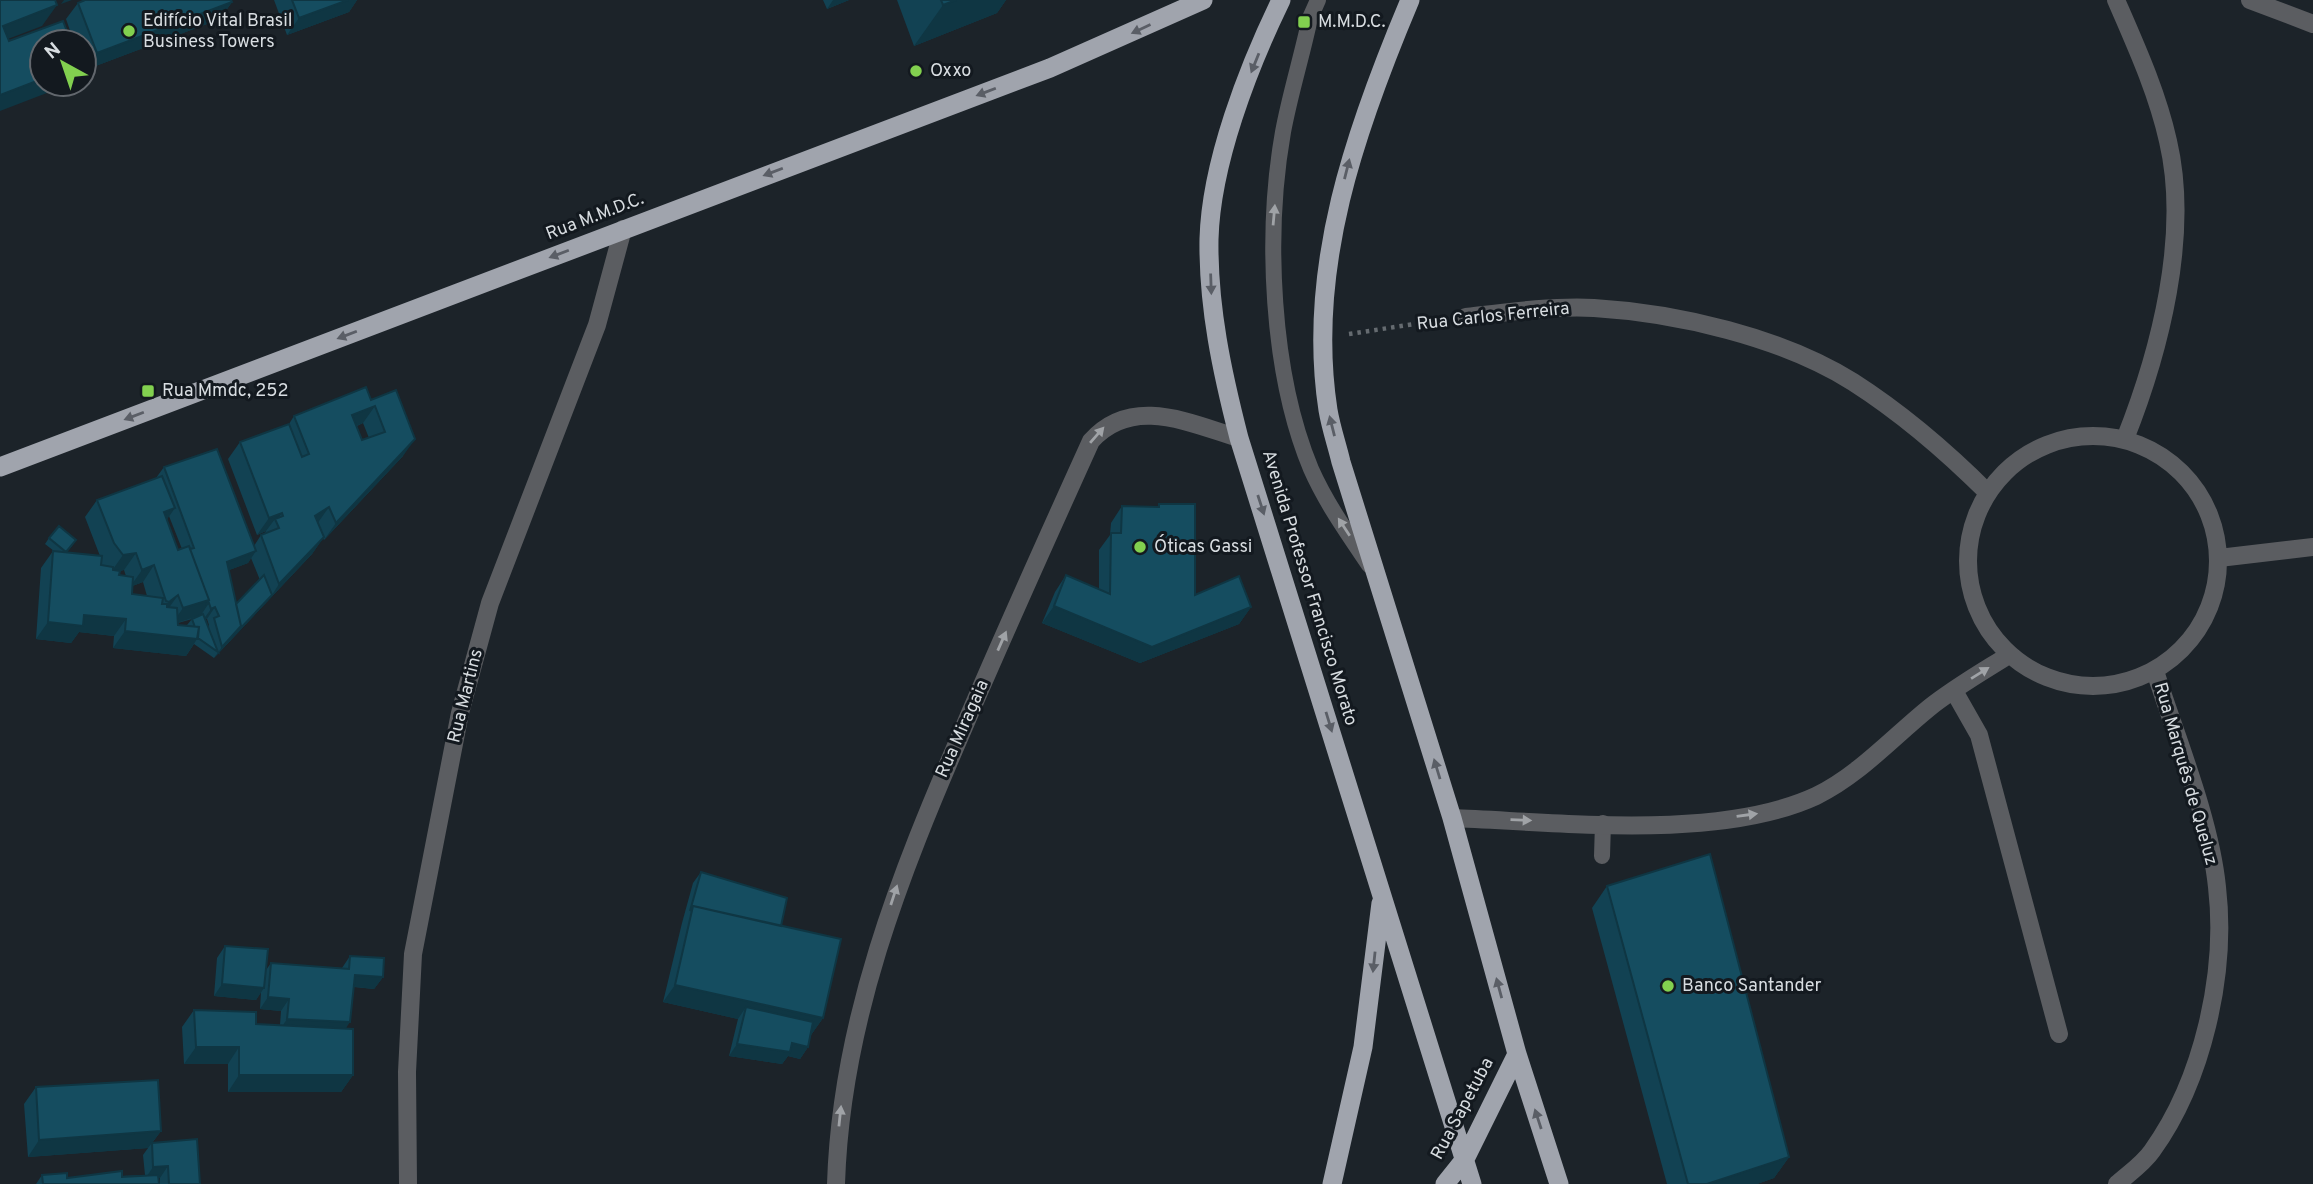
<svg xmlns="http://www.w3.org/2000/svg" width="2313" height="1184" font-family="Overpass,sans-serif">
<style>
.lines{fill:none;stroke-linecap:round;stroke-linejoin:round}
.path{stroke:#656b70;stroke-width:4.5;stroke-dasharray:3.5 5;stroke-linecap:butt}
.service{stroke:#5b5d61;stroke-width:16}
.minor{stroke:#5b5d61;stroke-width:18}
.trunk{stroke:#a0a4ad;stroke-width:19}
.wall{fill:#124253;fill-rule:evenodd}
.shaded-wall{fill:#0f3643}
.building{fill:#154d60;stroke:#0f3643;stroke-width:2;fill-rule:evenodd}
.oneway{fill:#5a5e66}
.oneway2{fill:#a0a3a7}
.poi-dot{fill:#82d04f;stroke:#13191f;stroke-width:2.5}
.labels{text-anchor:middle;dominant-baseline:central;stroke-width:6;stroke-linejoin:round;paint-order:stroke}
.poi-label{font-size:18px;fill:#d8dde1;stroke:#13191f;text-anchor:start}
.street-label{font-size:18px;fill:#d8dde1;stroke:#13191f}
</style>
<rect width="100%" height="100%" fill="#1c2329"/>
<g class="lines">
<path class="path" d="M1349,334L1441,320"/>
<path class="service" d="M1318,0L1310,18C1302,56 1290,94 1283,132C1265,234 1271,373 1311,469C1326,503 1348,534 1369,565
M1602,856L1603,823"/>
<path class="minor" d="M2116,0C2136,46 2157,92 2168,141C2190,235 2160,351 2125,439
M2250,0L2313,24
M1466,317C1508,312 1551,306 1594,308C1677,313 1781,337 1853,382C1903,414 1946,451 1988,493
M1968 561a125 125 0 1 1 250 0a125 125 0 1 1-250 0Z
M2219,558L2313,547
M1954,691L1979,735L2059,1034
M1452,818C1559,822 1719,841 1816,796C1859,775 1892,738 1929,708C1954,688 1982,672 2009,655
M408,1184L407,1072L413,954L460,713L490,603L597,325L623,229
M836,1184C841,1022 900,874 964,727C1005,631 1048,536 1091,441C1132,395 1189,423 1239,438
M2117,1184C2128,1174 2143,1164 2152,1151C2203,1080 2227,973 2217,887C2210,818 2176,737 2155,671"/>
<path class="trunk" d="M1281,0C1248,68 1211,163 1209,239C1208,307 1222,372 1239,438L1472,1184
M1410,0C1356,128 1306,268 1328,410C1331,428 1337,445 1341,462L1452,818L1517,1054L1559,1184
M0,467L1050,68L1203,0
M1332,1184L1363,1047L1381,903
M1445,1184L1465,1159L1517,1054"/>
</g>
<path class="wall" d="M274,0H357L349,12L287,35Z
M823,0H849L827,9Z
M897,0H1006L997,13L914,46Z
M232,2L220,19L85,70L84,42H74L66,19L78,3Z
M371,400L403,456L324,540L323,538L312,554L214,658L194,644L186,656L113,648L114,636L79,632L71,643L36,639L41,568L53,551H54L45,544L49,538L72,546L66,553L100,556L85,517L97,500L156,478L164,467L254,546L261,535L264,534L266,531L257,535L228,459L240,442L289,424L294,416ZM363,423L369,438L362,440L357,426ZM169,516L182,549L178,550L167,519ZM251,558L260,580L236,604L229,570L248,563ZM124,570L126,576L119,575L120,571ZM143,582L147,596L132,594V586ZM192,619L187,625L188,626L178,625V623ZM205,619H207L209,625L208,627Z
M1159,504L1195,595L1251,607L1239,624L1140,663L1042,623L1055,592L1066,575L1099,589V550L1110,535L1111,523L1122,506L1157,507Z
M701,872L781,926L823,1018L811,1035L808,1047L800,1059L788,1056L782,1064L729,1056L738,1019L663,1002L682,923L693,883Z
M1607,886L1789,1157L1774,1178L1757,1184H1667L1592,908Z
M225,946L266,970L271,963L342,968L350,956L383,977L374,989L354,987L346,1029L353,1075L341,1092H228V1064H184L182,1027L194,1010L256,1024L280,1025L281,1011L260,1009L261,992L256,1000L214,996L217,958Z
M36,1087L161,1131L152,1143L200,1184H160V1178H159V1184H36L42,1175L67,1178L145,1175L143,1155L148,1148L28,1157L24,1104Z"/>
<path class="shaded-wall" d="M64,0H72L61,4Z
M348,0H357L349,12L287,35L299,18Z
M833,0H849L827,9Z
M956,0H1006L997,13L914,46L943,5Z
M232,2L220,19L85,70L97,53Z
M57,5L42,26L0,42L3,26Z
M42,79V84H66L65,86L0,111V95Z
M375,406L363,423L341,432L352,415Z
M415,439L403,456L324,540L336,523Z
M329,507L317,524L315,516Z
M175,508L163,525L164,512Z
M282,513L276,521L275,519L266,531L257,535L269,518Z
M324,537L312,554L214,658L222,647L272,595L279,584Z
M256,551L248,563L219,574L227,562Z
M136,553L124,570L111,572L123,555Z
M154,565L143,582L130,587L142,570Z
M178,595L166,612L157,619L169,602Z
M209,600V603L201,615L171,625L183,608Z
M1054,606L1251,607L1239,624L1140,663L1042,623Z
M215,607L207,619L203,620L211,609Z
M84,615L126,619L114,636L79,632L71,643L36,639L48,622Z
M125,631L197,639L186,656L113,648Z
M355,975L383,977L374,989L347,986Z
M222,984L264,988L256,1000L214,996Z
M675,985L823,1018L811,1035L746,1007L738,1019L663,1002Z
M268,997L289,999L281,1011L260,1009Z
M287,1019L350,1022L342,1034L279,1031Z
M792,1043L808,1047L800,1059L788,1056L782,1064L729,1056L737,1044Z
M196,1047H239L228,1064H184Z
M239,1075H353L341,1092H228Z
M161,1131L148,1148L28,1157L39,1140Z
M1789,1157L1774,1178L1757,1184H1707Z
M168,1166L160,1178L145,1179L153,1167Z"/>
<path class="building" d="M0,0H55L57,5L3,26L9,41L63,21L71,42H42V79L0,95Z
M85,0H231L232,2L97,53L78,3Z
M292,0H348L299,18Z
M941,0H956L943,5Z
M366,387L371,400L396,390L415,439L336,523L329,507L315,516L324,537L279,584L261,535L279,528L275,519L283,516L282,513L269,518L240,442L289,424L302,457L309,454L294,416ZM375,406L385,432L362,440L352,415Z
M217,449L256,551L227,562L241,626L222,647L214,618L219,616L215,607L211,609L209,603L206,605L209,600L190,549L194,548L164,467Z
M162,476L175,508L164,512L178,550L189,546L209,600L183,608L178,595L169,602L166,601L154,565L142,570L136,553L123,555L114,543L97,500Z
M1159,504H1195V595L1239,576L1251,607L1152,647L1054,606L1066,575L1110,594L1111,533H1121L1122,506L1159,507Z
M59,526L76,540L66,552L49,538Z
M53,551L102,556L101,565L113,567V570L120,571L119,575L133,577L132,594L163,598L162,604H167V607L177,608L178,625L199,627L197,639L125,631L126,619L84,615L83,626L48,622Z
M264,575L272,595L237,632L241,626L236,604Z
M203,614L218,652L198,638L199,627H195L192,619Z
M1710,854L1789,1157L1707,1184H1688L1607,886Z
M701,872L787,898L781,926L693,906L690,911Z
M693,906L841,939L823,1018L675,985Z
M225,946L268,949L264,988L222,984Z
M350,956L384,958L383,977L355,975L350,1022L287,1019L289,999L268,997L271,963L349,969Z
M746,1007L813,1022L808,1047L792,1043L790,1052L737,1044Z
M194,1010L256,1012V1024L353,1029V1075H239V1047H196Z
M158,1080L161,1131L39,1140L36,1087Z
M197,1139L200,1184H169L168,1166L153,1167L152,1143Z
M122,1171V1177L158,1175L159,1184H43L42,1175L67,1173V1178Z"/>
<defs><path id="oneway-solid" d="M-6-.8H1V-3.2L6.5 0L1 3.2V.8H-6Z" transform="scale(1.75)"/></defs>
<g class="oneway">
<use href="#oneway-solid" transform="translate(1141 29) rotate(155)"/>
<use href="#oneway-solid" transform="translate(1255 63) rotate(112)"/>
<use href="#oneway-solid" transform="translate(986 92) rotate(159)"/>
<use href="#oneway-solid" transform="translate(1347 169) rotate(-76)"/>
<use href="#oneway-solid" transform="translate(773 172) rotate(159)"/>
<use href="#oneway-solid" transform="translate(559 254) rotate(159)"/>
<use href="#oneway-solid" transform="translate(1211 284) rotate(88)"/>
<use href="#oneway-solid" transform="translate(347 335) rotate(159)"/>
<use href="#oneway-solid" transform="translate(134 416) rotate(159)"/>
<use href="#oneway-solid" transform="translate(1332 426) rotate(-104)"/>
<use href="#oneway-solid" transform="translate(1261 505) rotate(72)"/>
<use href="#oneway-solid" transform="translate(1329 722) rotate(73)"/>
<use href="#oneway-solid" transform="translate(1437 769) rotate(-107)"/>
<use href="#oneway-solid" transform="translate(1374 962) rotate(96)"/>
<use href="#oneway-solid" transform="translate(1499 988) rotate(-105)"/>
<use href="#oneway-solid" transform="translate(1538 1119) rotate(-108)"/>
</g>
<g class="oneway2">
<use href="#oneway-solid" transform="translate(1274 215) rotate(-85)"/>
<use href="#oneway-solid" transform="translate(1097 435) rotate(-49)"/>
<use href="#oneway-solid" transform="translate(1344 527) rotate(-123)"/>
<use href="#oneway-solid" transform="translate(1002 641) rotate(-66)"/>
<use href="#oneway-solid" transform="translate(1980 673) rotate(-32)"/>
<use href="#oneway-solid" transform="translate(1747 815) rotate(-8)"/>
<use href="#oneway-solid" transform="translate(1521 820) rotate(2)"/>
<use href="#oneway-solid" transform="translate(894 895) rotate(-72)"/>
<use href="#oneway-solid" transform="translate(840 1116) rotate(-84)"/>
</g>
<g class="poi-dot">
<rect x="1297" y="15" width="14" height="14" rx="3.5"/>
<circle cx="129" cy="31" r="7"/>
<circle cx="916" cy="71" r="7"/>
<rect x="141" y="384" width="14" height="14" rx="3.5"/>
<circle cx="1140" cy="547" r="7"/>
<circle cx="1668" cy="986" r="7"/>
</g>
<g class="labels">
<g class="poi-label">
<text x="143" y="21">Edifício Vital Brasil<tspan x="143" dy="21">Business Towers</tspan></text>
<text x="1318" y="22">M.M.D.C.</text>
<text x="930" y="71">Oxxo</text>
<text x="162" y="391">Rua Mmdc, 252</text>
<text x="1154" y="547">Óticas Gassi</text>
<text x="1682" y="986">Banco Santander</text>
</g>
<g class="street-label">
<text transform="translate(595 217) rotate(-21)">Rua M.M.D.C.</text>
<text transform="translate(1493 317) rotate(-6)">Rua Carlos Ferreira</text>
<text transform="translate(1309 588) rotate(73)">Avenida Professor Francisco Morato</text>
<text transform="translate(466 696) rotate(-76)">Rua Martins</text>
<text transform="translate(963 729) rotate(-66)">Rua Miragaia</text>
<text transform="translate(2185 774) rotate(74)">Rua Marquês de Queluz</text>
<text transform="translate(1463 1109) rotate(-62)">Rua Sapetuba</text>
</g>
</g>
<g transform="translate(63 63) rotate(320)"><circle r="33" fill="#13191f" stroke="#62676d" stroke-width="2"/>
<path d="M0-5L12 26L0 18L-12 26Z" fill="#82d04f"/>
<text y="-10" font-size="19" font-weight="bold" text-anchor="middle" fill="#d8dde1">N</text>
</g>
</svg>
